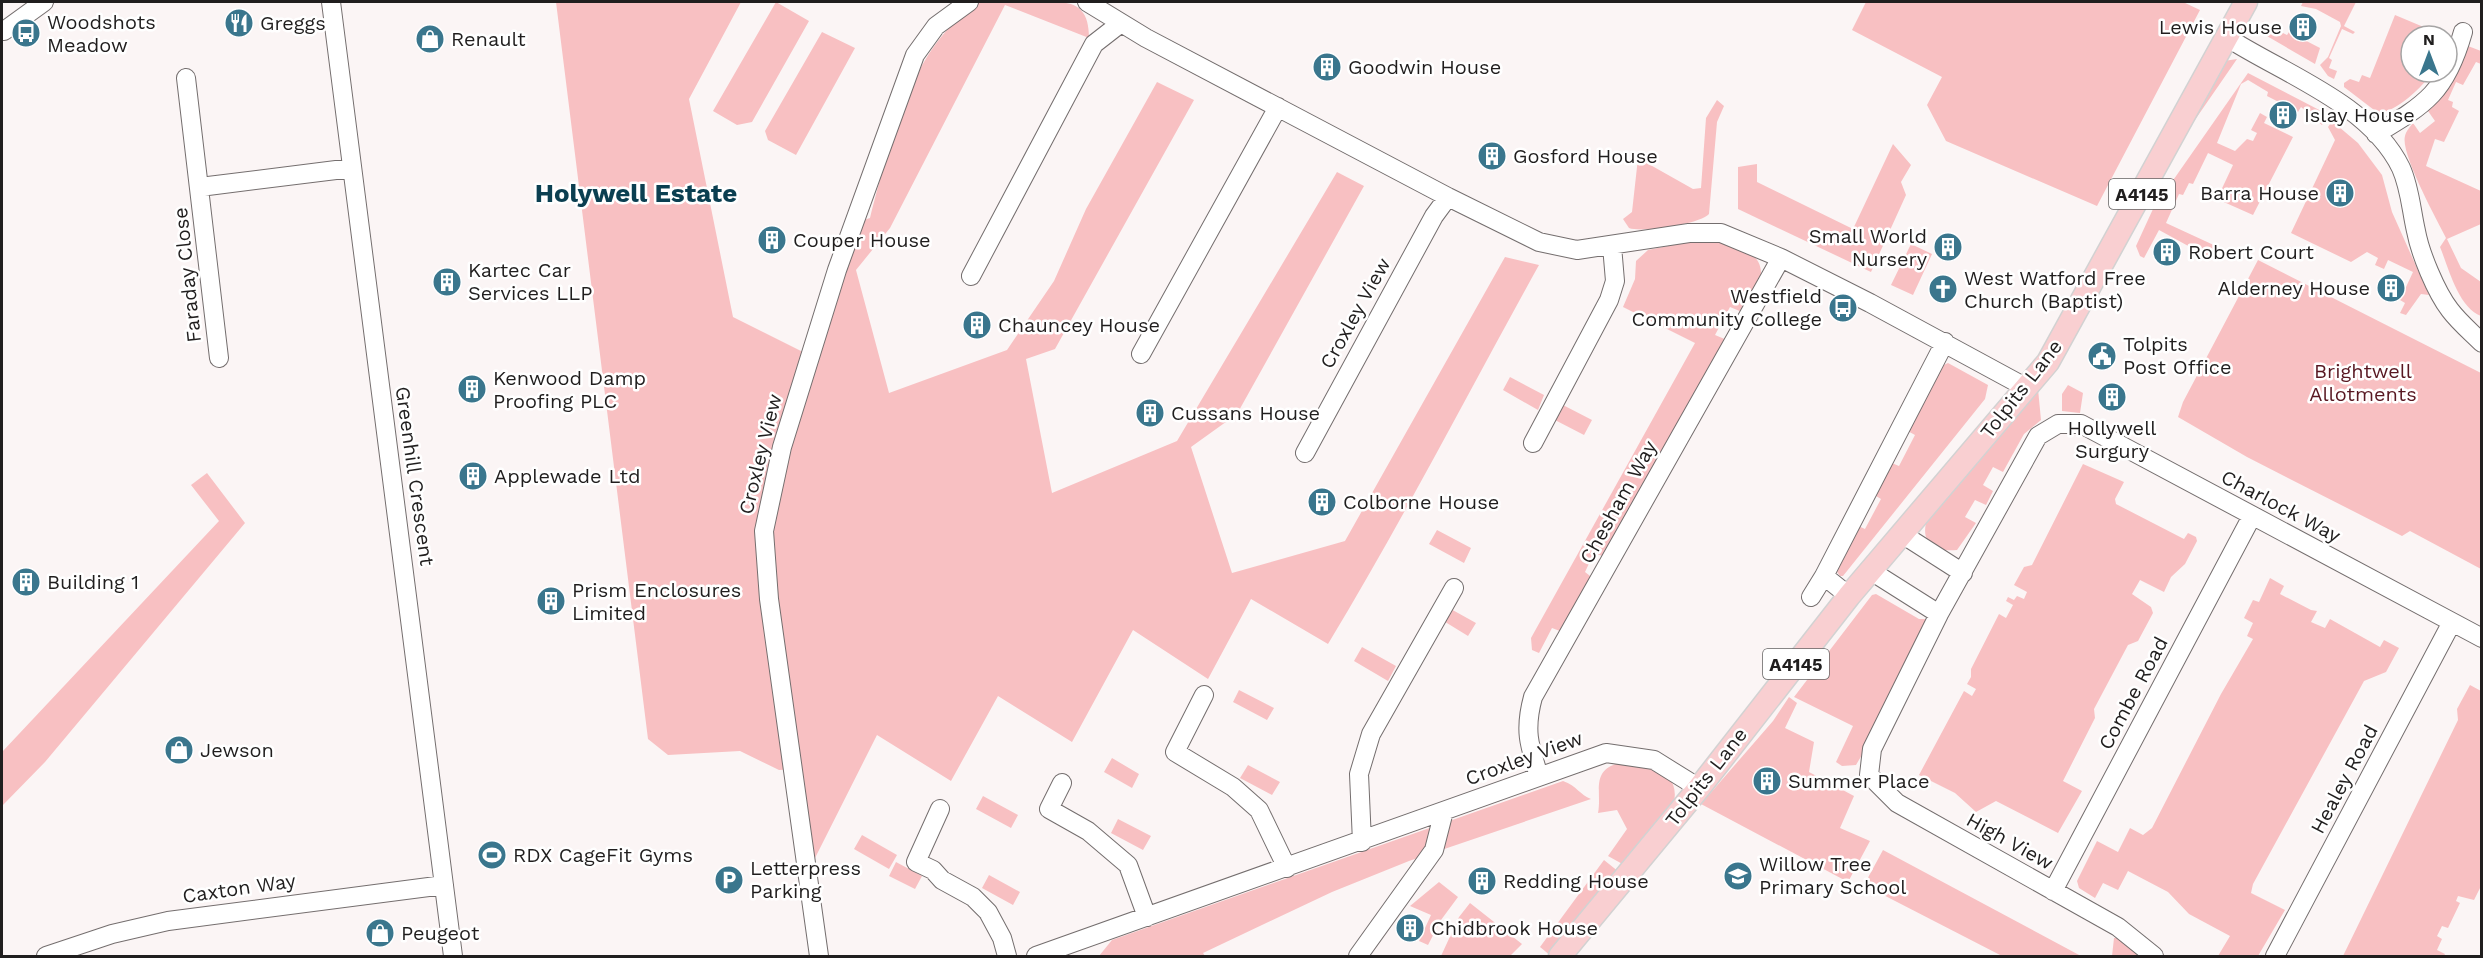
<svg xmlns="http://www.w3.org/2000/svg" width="2483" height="958" font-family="'Work Sans',sans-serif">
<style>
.green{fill:#f8c0c2}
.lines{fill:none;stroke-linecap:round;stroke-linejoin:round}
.minor-casing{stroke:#746e6e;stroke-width:20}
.major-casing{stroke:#d2d2d2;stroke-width:25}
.minor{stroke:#fff;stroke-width:18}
.major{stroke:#f9cfd1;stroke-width:22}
.labels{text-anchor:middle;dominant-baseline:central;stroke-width:5;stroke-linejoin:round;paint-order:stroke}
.shield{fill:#fff;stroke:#636262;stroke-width:1.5}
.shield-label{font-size:18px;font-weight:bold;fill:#201e1e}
.poi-label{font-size:20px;fill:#201e1e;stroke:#fff;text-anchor:start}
.street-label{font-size:20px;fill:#201e1e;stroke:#fff}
.park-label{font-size:20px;fill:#581721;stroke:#fff}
.district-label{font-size:26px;font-weight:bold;fill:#0b3f51;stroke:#fff}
</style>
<rect width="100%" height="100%" fill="#fbf5f5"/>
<path class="green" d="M556,2H741L689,99L733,317L803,352L844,226L870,218C888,151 906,65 960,17C966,12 973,3 982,2C1004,0 1032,2 1055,2C1080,2 1089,13 1089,38L1005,5L890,228L856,270L889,393L1007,350L1054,281L1086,209L1157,82L1194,100L1055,349L1026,359L1052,493L1177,441L1337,172L1364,186L1237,414L1191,447L1232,573L1345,541L1505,257L1539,265C1469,391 1403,520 1328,644L1251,599L1208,679L1133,630L1072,742L998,696L951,781L877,735L813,862L800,769L779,770L740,751L668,755L648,739Z
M776,2L809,21L752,122L737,125L713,111Z
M1866,2H2183L2200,10L2097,206L1946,141L1927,105L1942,77L1852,30Z
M2303,2H2356L2344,26L2355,32L2353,34L2342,29L2329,58L2332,60L2329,68L2337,71L2334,79L2328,76L2320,65L2328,57L2341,26L2340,22L2316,9L2301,6Z
M2395,15L2445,36H2411V72H2433C2422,87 2397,112 2378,113L2344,87V83L2350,79L2359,82L2362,75L2370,78Z
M2263,21L2266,28L2275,29L2287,35L2289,32L2320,48L2315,64L2260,32Z
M822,32L855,48L796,155L768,140L765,131Z
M2468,46L2481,51V64L2476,62L2463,85L2456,82L2448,100L2453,102L2452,107L2459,111L2444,142L2435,139L2426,166L2481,191V224L2447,239L2461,268L2481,282V316C2458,307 2449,269 2440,247L2446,238C2437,220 2400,153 2405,136C2406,131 2410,127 2413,123L2420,133L2435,121L2428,111L2460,63Z
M2237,59L2170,156L2224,61Z
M2248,73L2327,114L2322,125L2301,107L2298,112L2267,96L2268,92L2248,80L2241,84L2217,143L2235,151L2247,139L2253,141L2257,133L2251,130L2260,113L2267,117L2264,123L2293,137L2253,215L2217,199L2233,165L2208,153L2193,184L2189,183L2183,195L2179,194L2166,223L2218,247L2212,259L2159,230L2144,258L2140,256L2136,246L2153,209Z
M1717,100L1724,106L1717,122L1709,214C1700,224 1642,233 1629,228L1623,219L1632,212L1638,158L1693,189L1701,188L1706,118Z
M2332,121L2358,143L2382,175L2392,212L2429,295L2421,294L2406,315L2400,313L2405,303L2400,300L2413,272L2388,260L2384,269L2375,265L2378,258L2367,252L2351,262L2291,233L2335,140L2328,127Z
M1893,144L1911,165L1901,182L1906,195L1871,272L1738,209V167L1757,164V182L1853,229Z
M1697,240C1718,242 1762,245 1761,274C1760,287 1748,302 1742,312L1730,307L1715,335L1727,340L1605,557L1594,553L1585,572L1594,579L1565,633L1552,628L1539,653L1532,650L1531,638L1695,343L1623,307L1635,279L1636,261L1648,250Z
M1911,244L1932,254L1913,295L1891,285Z
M2258,260L2481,373V569L2410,531L2402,536L2247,457L2178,417L2183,402Z
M1948,363L1988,385L1985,399L1843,576H1840L1835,569L1854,524L1865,529L1881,499L1871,493L1887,461L1899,466L1915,435L1904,429L1935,369Z
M1510,377L1544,395L1538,410L1503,390Z
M2068,385L2083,393L2080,413L2062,411V394Z
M2038,389L2041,420L2024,434L2003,472L1993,467L1983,485L1993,491L1986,505L1975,500L1965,517L1976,523L1957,550C1937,552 1921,545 1926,523Z
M1561,404L1592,420L1584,435L1553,419Z
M2083,464L2124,482L2115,499L2116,504L2184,539L2188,533L2196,537L2197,541L2185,564L2171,577L2164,592L2140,580L2132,594L2151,607L2153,613L2138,641L2128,645L2094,709L2095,718L2063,781L2082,791L2058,833L1996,801L1976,812L1955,793L1919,775L1964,691L1972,696L1976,689L1967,684L1971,677V669L1999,614L2006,618L2013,605L2006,601L2008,597L2014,600L2017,596L2024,599L2027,592L2014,585L2024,567L2032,565Z
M207,473L245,523L45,762L2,806V752L219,521L191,485Z
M1437,530L1471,548L1464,563L1429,544Z
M2270,578L2284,586L2280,594L2311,610L2317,611L2311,622L2325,628L2330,619L2380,647L2384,640L2399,648L2386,672L2364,681L2253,884L2251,893L2285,910L2258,956H2218L2230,936L2189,914L2168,892L2128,871L2118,890L2103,883L2095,898L2079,888L2077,881L2097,841L2118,852L2130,828L2143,835L2152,828L2221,694L2253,639L2247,636L2253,623L2244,618L2253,600L2259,602Z
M1876,594L1919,619H1927L1866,748L1856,765L1842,766L1836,762L1853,726L1794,697L1872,595Z
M1449,608L1476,623L1468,636L1442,620Z
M1362,647L1396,666L1388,681L1354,661Z
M2470,685L2481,691V886L2474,900L2458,896L2456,901L2460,903L2448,928L2442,926L2437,936L2442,939L2437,950L2445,954L2444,956H2343L2458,720L2457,709Z
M1239,690L1274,708L1267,720L1233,702Z
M1789,697L1797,703L1785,728L1814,742L1809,772L1854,796L1840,828L1870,841L1848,882L1701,804L1773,721Z
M1112,758L1139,774L1132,788L1104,772Z
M1616,764C1642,764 1681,767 1674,802L1626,866L1608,856L1627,829L1617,810L1598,813C1602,793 1591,772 1616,764Z
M1248,765L1280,782L1272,795L1240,778Z
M1563,781C1577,786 1580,795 1591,799L1409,861L1332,892L1203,953L1205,956H1099L1112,940Z
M983,796L1018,815L1011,828L976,809Z
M1118,819L1151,836L1143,850L1111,833Z
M862,835L897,855L889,869L854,849Z
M1883,850L2081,956H2002L1864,885Z
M1604,860L1619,872L1551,956L1540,947Z
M896,862L922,876L915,889L889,876Z
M989,875L1020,892L1013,905L982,888Z
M1439,882L1458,897L1441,920L1428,945L1419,941L1431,915L1410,906Z
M1470,903L1522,944L1510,956H1441L1459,917Z
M2114,938H2119L2138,953L2135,956H2112Z"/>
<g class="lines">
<g class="minor-casing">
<path id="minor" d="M331,2L453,956
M1087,2L1146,38L1448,197L1539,242L1577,250L1689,233H1721L1781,258L1870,303L2025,387
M4,31L44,2
M2228,38C2284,74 2370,104 2401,168C2410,188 2411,209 2416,231C2420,253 2436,292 2450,310C2459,322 2471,332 2482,343
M186,78L219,358
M2376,134C2426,104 2446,92 2463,32
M200,187L352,168
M971,276L1094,44L1121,23
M1141,354L1278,107
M1533,443L1609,300L1615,281L1612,246
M1305,453L1434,216L1448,197
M1902,534L1963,573
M1871,571L1939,614
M1849,596L1824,576L1945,342
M1811,597L1824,576
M1204,695L1175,752L1233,787L1259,810L1287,868
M1539,776C1529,745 1524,730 1533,697L1781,258
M1062,783L1049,809L1088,831L1128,865L1147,917
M940,809L916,862L933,870L942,880L973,897L988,912L1002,938L1007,956
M1362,842L1359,774L1371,734L1454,588
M2053,891L2252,516
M46,956L112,934L168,921L444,885
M819,956L769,599L764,531L782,447L837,270L915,55L936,26L969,2
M1036,956L1606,753L1654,760L1699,788
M1358,956L1434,850L1444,811
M2154,956L2118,927L1897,803L1869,775L1872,749L1939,614L2038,436L2058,424H2081L2482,638
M2275,956L2452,622"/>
</g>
<g class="major-casing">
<path id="major" d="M1560,956L1699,788L1849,596L2048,362L2246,2"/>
</g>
<use href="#minor" class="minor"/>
<use href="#major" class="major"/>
</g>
<defs>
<g id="restaurant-disc" transform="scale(1.5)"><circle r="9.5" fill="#3a768d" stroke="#fff"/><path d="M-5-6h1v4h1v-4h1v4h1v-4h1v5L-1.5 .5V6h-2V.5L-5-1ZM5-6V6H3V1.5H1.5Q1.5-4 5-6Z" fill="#fff"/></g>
<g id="building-disc" transform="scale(1.5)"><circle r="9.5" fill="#3a768d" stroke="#fff"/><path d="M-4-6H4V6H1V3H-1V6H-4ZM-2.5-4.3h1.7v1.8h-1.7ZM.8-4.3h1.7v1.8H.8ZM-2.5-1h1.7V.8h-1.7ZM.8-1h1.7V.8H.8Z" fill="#fff"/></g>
<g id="bus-disc" transform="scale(1.5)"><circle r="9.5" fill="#3a768d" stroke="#fff"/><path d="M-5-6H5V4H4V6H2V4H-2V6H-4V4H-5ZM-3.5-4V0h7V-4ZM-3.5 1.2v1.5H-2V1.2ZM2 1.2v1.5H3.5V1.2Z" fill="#fff"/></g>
<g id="shop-disc" transform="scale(1.5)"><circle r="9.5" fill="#3a768d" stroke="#fff"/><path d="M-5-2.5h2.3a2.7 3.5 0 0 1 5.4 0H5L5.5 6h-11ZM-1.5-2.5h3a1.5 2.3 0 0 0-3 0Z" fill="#fff"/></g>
<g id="church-disc" transform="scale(1.5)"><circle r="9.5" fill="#3a768d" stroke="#fff"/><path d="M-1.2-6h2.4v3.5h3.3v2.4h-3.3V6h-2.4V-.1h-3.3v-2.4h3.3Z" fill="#fff"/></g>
<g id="civic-disc" transform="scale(1.5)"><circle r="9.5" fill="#3a768d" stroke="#fff"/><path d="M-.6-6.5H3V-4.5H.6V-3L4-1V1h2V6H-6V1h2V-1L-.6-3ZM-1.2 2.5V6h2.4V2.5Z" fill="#fff"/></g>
<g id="stadium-disc" transform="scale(1.5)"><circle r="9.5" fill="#3a768d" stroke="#fff"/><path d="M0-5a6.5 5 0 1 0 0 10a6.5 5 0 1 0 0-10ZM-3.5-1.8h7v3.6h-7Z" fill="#fff"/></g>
<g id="school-disc" transform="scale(1.5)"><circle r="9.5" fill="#3a768d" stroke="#fff"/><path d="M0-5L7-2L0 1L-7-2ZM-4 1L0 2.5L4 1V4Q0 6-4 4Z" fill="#fff"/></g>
<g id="parking-disc" transform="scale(1.5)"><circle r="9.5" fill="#3a768d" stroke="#fff"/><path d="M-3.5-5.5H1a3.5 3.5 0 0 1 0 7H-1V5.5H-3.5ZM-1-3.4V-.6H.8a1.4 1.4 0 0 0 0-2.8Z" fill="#fff"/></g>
</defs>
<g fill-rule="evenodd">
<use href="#restaurant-disc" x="239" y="23"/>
<use href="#building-disc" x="2303" y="27"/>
<use href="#bus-disc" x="26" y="33"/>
<use href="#shop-disc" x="430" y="39"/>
<use href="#building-disc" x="1327" y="67"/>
<use href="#building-disc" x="2283" y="115"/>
<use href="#building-disc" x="1492" y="156"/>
<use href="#building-disc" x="2340" y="193"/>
<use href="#building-disc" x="772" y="240"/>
<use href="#building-disc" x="1948" y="247"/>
<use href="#building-disc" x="2167" y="252"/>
<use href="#building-disc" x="447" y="282"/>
<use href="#building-disc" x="2391" y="288"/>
<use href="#church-disc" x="1943" y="289"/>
<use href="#bus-disc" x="1843" y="308"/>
<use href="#building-disc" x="977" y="325"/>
<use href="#civic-disc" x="2102" y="356"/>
<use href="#building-disc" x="472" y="389"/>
<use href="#building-disc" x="2112" y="397"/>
<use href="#building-disc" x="1150" y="413"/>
<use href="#building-disc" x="473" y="476"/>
<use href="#building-disc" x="1322" y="502"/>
<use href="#building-disc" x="26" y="582"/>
<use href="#building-disc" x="551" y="601"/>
<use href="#shop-disc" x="179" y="750"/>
<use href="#building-disc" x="1767" y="781"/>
<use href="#stadium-disc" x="492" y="855"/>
<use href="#school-disc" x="1738" y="876"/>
<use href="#parking-disc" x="729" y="880"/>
<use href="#building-disc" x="1482" y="881"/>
<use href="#building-disc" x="1410" y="928"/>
<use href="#shop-disc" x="380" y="933"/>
</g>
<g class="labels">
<g class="shield">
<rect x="2109" y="179" width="66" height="30" rx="4.5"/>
<rect x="1763" y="649" width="66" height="30" rx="4.5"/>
</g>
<g class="shield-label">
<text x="2142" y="194">A4145</text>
<text x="1796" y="664">A4145</text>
</g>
<g class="poi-label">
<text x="47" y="22">Woodshots<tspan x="47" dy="23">Meadow</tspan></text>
<text x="260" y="23">Greggs</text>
<text x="2282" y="27" text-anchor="end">Lewis House</text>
<text x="451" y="39">Renault</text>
<text x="1348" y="67">Goodwin House</text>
<text x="2304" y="115">Islay House</text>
<text x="1513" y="156">Gosford House</text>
<text x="2319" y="193" text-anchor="end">Barra House</text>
<text x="1927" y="236" text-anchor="end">Small World<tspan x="1927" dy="23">Nursery</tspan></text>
<text x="793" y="240">Couper House</text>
<text x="2188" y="252">Robert Court</text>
<text x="468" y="270">Kartec Car<tspan x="468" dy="23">Services LLP</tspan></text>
<text x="1964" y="278">West Watford Free<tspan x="1964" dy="23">Church (Baptist)</tspan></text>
<text x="2370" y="288" text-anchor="end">Alderney House</text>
<text x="1822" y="296" text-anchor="end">Westfield<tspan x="1822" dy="23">Community College</tspan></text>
<text x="998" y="325">Chauncey House</text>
<text x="2123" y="344">Tolpits<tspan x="2123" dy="23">Post Office</tspan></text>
<text x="493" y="378">Kenwood Damp<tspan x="493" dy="23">Proofing PLC</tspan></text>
<text x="1171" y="413">Cussans House</text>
<text x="2112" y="428" text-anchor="middle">Hollywell<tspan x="2112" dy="23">Surgury</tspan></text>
<text x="494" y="476">Applewade Ltd</text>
<text x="1343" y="502">Colborne House</text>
<text x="47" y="582">Building 1</text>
<text x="572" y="590">Prism Enclosures<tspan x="572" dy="23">Limited</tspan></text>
<text x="200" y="750">Jewson</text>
<text x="1788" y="781">Summer Place</text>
<text x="513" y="855">RDX CageFit Gyms</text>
<text x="1759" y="864">Willow Tree<tspan x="1759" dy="23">Primary School</tspan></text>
<text x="750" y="868">Letterpress<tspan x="750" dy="23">Parking</tspan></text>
<text x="1503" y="881">Redding House</text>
<text x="1431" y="928">Chidbrook House</text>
<text x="401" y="933">Peugeot</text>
</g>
<g class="street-label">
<text transform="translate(187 275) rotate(-96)">Faraday Close</text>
<text transform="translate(1355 313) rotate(-61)">Croxley View</text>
<text transform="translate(2021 389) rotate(-52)">Tolpits Lane</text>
<text transform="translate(760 454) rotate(-76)">Croxley View</text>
<text transform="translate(415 476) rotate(82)">Greenhill Crescent</text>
<text transform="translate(1618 502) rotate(-61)">Chesham Way</text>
<text transform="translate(2281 506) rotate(28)">Charlock Way</text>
<text transform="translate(2133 693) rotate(-62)">Combe Road</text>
<text transform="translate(1524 758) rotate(-20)">Croxley View</text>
<text transform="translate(1706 777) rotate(-52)">Tolpits Lane</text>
<text transform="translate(2344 779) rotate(-62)">Healey Road</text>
<text transform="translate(2010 841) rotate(29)">High View</text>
<text transform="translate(239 888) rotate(-8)">Caxton Way</text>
</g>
<g class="park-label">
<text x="2363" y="371">Brightwell<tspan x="2363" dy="23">Allotments</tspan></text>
</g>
<g class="district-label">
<text x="636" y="193">Holywell Estate</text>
</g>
</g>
<rect width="2483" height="958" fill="none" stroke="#201e1e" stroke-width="6"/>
<g transform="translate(2429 54)"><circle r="28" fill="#ffffff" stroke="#a6a5a5" stroke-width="1.5"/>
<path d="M0-4.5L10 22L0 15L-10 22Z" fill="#3a768d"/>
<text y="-9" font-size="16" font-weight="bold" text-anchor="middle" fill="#201e1e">N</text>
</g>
</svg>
